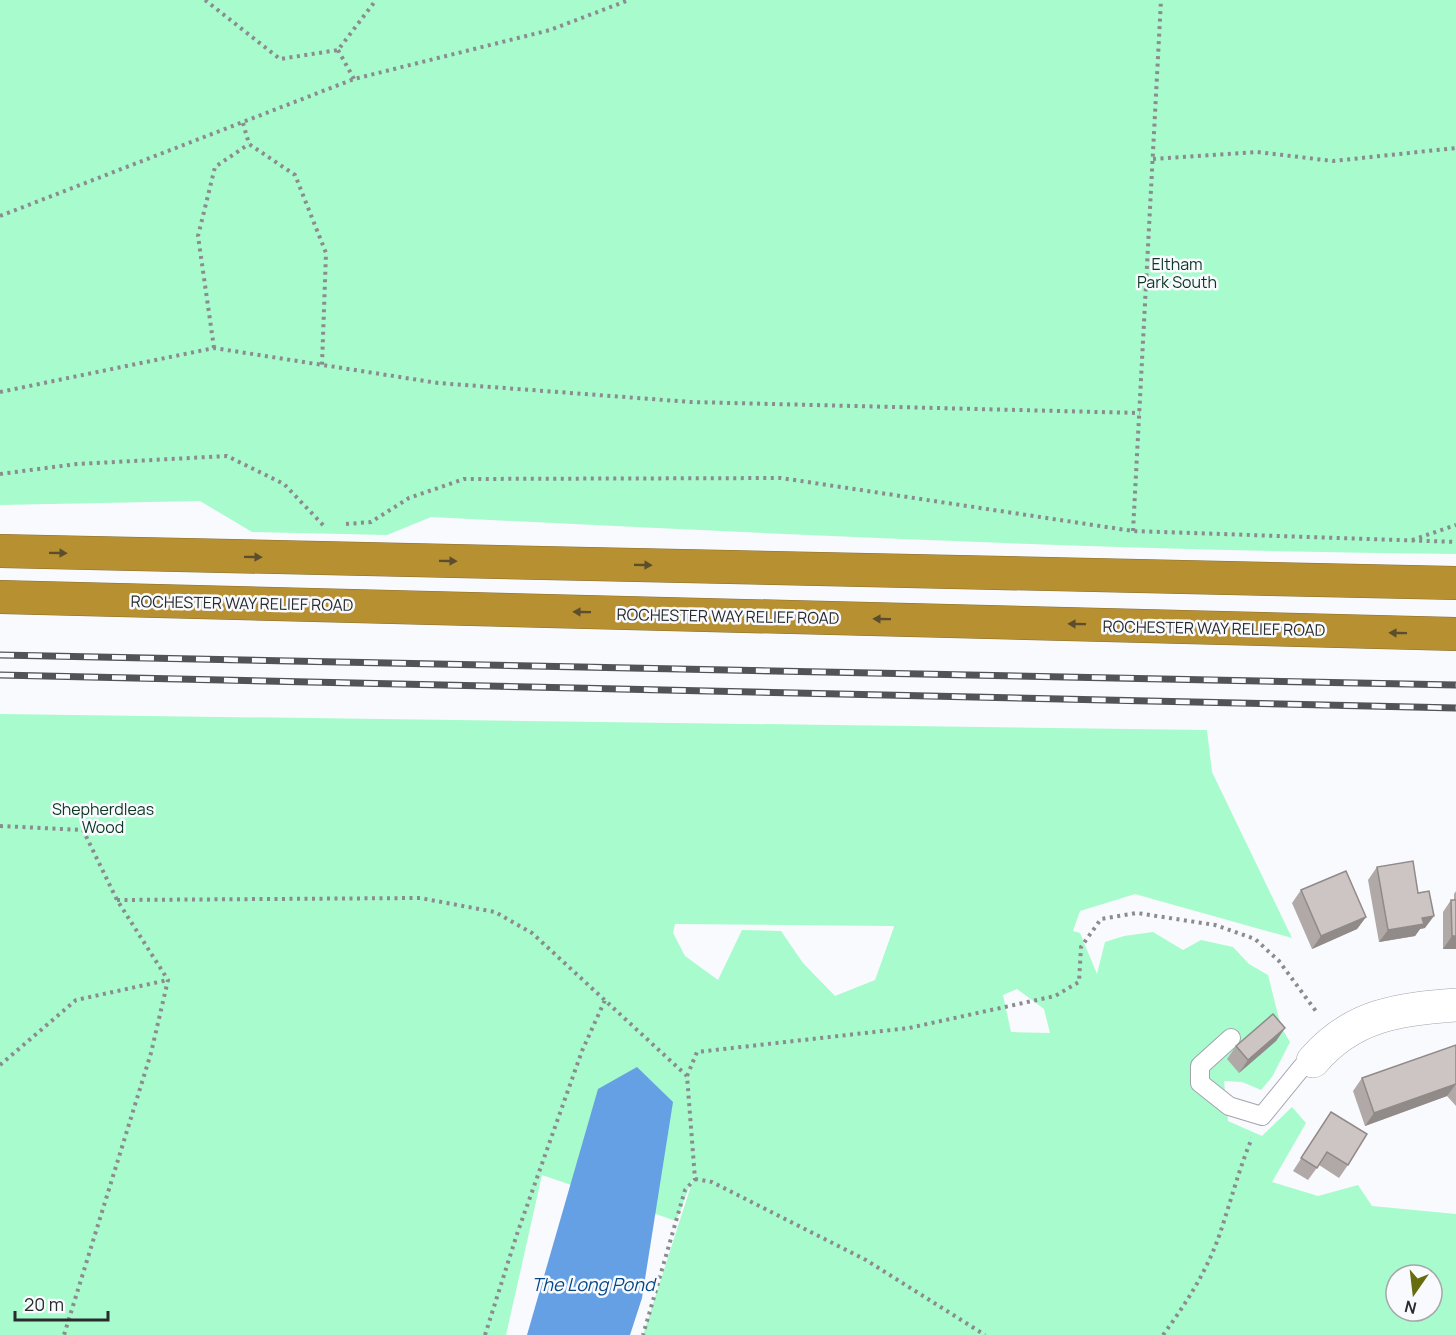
<svg xmlns="http://www.w3.org/2000/svg" width="1456" height="1335" font-family="Manrope,sans-serif">
<style>
.green{fill:#a8fbcd;fill-rule:evenodd}
.water{fill:#66a0e4}
.lines{fill:none;stroke-linecap:round;stroke-linejoin:round}
.lane-casing{stroke:#a2a4ab;stroke-width:20}
.street-casing{stroke:#a2a4ab;stroke-width:34}
.highway-casing{stroke:#866d30;stroke-width:34}
.path{stroke:#8b8c8f;stroke-width:4;stroke-dasharray:3 4.5;stroke-linecap:butt}
.lane{stroke:#fff;stroke-width:18}
.street{stroke:#fff;stroke-width:33}
.highway{stroke:#b79031;stroke-width:33}
.rail-casing{stroke:#525356;stroke-width:7}
.rail{stroke:#f9fafe;stroke-width:4.5;stroke-dasharray:14;stroke-linecap:butt}
.wall{fill:#b0a9a8}
.shaded-wall{fill:#908a88}
.building{fill:#cdc5c3;stroke:#908a88;stroke-width:1.5}
.oneway{fill:#5b4e2e}
.labels{text-anchor:middle;dominant-baseline:central;stroke-width:5;stroke-linejoin:round;paint-order:stroke}
.park-label{font-size:16px;fill:#0c3723;stroke:#f9fafe}
.street-label{font-size:16px;fill:#2a2b2d;stroke:#f9fafe}
.water-label{font-size:18px;font-style:italic;fill:#054683;stroke:#f9fafe}
</style>
<rect width="100%" height="100%" fill="#f9fafe"/>
<path class="green" d="M0,0H1456V554C1114,551 772,534 431,517L387,535L252,532L200,501L0,505Z
M0,714L1207,730L1212,772L1292,938L1135,894L1080,911L1073,931L1080,933L1097,974L1105,942L1124,936L1153,932L1183,950L1201,940L1233,947L1249,964L1268,975L1281,1027L1290,1042L1272,1077L1261,1090L1242,1082L1224,1081L1228,1121L1262,1136L1292,1107L1306,1123L1272,1182L1318,1196L1358,1185L1372,1206L1456,1214V1335H643L696,1170L676,1221L542,1175L506,1335H0ZM675,924L893,926L894,927L875,980L835,996L803,963L781,931L742,930L718,980L685,956L673,933ZM1017,989L1044,1009L1050,1033L1011,1032L1003,995ZM1396,1275H1432V1311H1396Z"/>
<path class="water" d="M637,1067L673,1102L642,1298L630,1335H527L598,1089Z"/>
<g class="lines">
<g class="lane-casing">
<path id="lane" d="M1231,1038L1200,1066V1083L1229,1106L1262,1116L1302,1067L1313,1061"/>
</g>
<g class="street-casing">
<path id="street" d="M1313,1061C1352,1015 1399,1009 1456,1005"/>
</g>
<g class="highway-casing">
<path id="highway" d="M0,551L1456,583
M0,597L1456,634"/>
</g>
<path class="path" d="M205,0L280,59L338,50L376,0
M338,50L354,79
M243,123L249,144L295,175L326,253L322,365
M1153,159L1257,152L1333,161L1456,148
M0,216L354,79L550,30L629,0
M214,348L198,236L215,167L249,144
M0,392L214,348L438,383L691,402L1140,413
M0,474L77,464L227,456L284,484L324,526
M346,524L371,522L409,498L464,479L781,478L1133,531L1456,542
M1133,531L1161,0
M1412,540L1456,525
M0,826L83,830L117,900L168,980L151,1053L64,1335
M117,900L420,898L495,912L532,933L687,1076L695,1179L685,1190L643,1335
M0,1065L76,1000L168,980
M687,1076L697,1052L909,1028L1055,996L1079,982L1081,947L1101,919L1137,913L1215,925L1255,939L1279,961L1318,1014
M695,1179L712,1182L866,1260L985,1335
M485,1335L517,1234L582,1051L605,1000
M1163,1335C1185,1305 1205,1274 1218,1239C1230,1205 1238,1171 1252,1138"/>
<use href="#lane" class="lane"/>
<use href="#street" class="street"/>
<use href="#highway" class="highway"/>
<g class="rail-casing">
<path id="rail" d="M0,655L1456,685
M0,675L1456,708"/>
</g>
<use href="#rail" class="rail"/>
</g>
<path class="wall" d="M1377,867L1425,928L1420,929L1415,936L1379,942L1368,880Z
M1301,890L1366,917L1357,929L1312,949L1292,903Z
M1456,891V949H1443V912L1451,900H1454V894Z
M1285,1028L1276,1041L1239,1073L1227,1059L1236,1046Z
M1456,1045V1106L1447,1096L1365,1126L1353,1091L1362,1078Z
M1331,1112L1348,1165L1339,1178L1319,1165L1308,1180L1293,1171Z"/>
<path class="shaded-wall" d="M1434,916L1425,928L1420,929L1415,936L1379,942L1388,930L1422,918Z
M1366,917L1357,929L1312,949L1321,936Z
M1452,936H1456V949H1443Z
M1285,1028L1276,1041L1239,1073L1248,1060Z
M1456,1084L1447,1096L1365,1126L1374,1113Z"/>
<path class="building" d="M1413,861L1418,893L1429,891L1434,916L1422,918L1424,924L1388,930L1377,867Z
M1346,871L1366,917L1321,936L1301,890Z
M1451,900H1456V936H1452Z
M1273,1014L1285,1028L1248,1060L1236,1046Z
M1456,1045V1084L1374,1113L1362,1078Z
M1331,1112L1367,1134L1348,1165L1327,1152L1317,1168L1301,1158Z"/>
<defs><path id="oneway-solid" d="M-6-.8H1V-3.2L6.5 0L1 3.2V.8H-6Z" transform="scale(1.5)"/></defs>
<g class="oneway">
<use href="#oneway-solid" transform="translate(58 553) rotate(1)"/>
<use href="#oneway-solid" transform="translate(253 557) rotate(1)"/>
<use href="#oneway-solid" transform="translate(448 561) rotate(1)"/>
<use href="#oneway-solid" transform="translate(643 565) rotate(1)"/>
<use href="#oneway-solid" transform="translate(582 612) rotate(-179)"/>
<use href="#oneway-solid" transform="translate(882 619) rotate(-179)"/>
<use href="#oneway-solid" transform="translate(1077 624) rotate(-179)"/>
<use href="#oneway-solid" transform="translate(1398 633) rotate(-179)"/>
</g>
<g class="labels">
<g class="park-label">
<text x="1177" y="264">Eltham<tspan x="1177" dy="18">Park South</tspan></text>
<text x="103" y="809">Shepherdleas<tspan x="103" dy="18">Wood</tspan></text>
</g>
<g class="street-label">
<text transform="translate(242 603) rotate(1)">ROCHESTER WAY RELIEF ROAD</text>
<text transform="translate(728 616) rotate(1)">ROCHESTER WAY RELIEF ROAD</text>
<text transform="translate(1214 628) rotate(1)">ROCHESTER WAY RELIEF ROAD</text>
</g>
<g class="water-label">
<text x="593" y="1284">The Long Pond</text>
</g>
</g>
<g transform="translate(1414 1293) rotate(194)"><circle r="28" fill="#f9fafe" stroke="#a6a7aa" stroke-width="1.5"/>
<path d="M0-4.5L10 22L0 15L-10 22Z" fill="#676c0f"/>
<text y="-9" font-size="16" font-weight="bold" text-anchor="middle" fill="#2a2b2d">N</text>
</g>
<path d="M15 1311v9h93v-9" fill="none" stroke="#2a2b2d" stroke-width="3"/>
<text x="24" y="1311" font-size="18" fill="#2a2b2d" stroke="#f9fafe" stroke-width="4.5" paint-order="stroke">20 m</text>
</svg>
